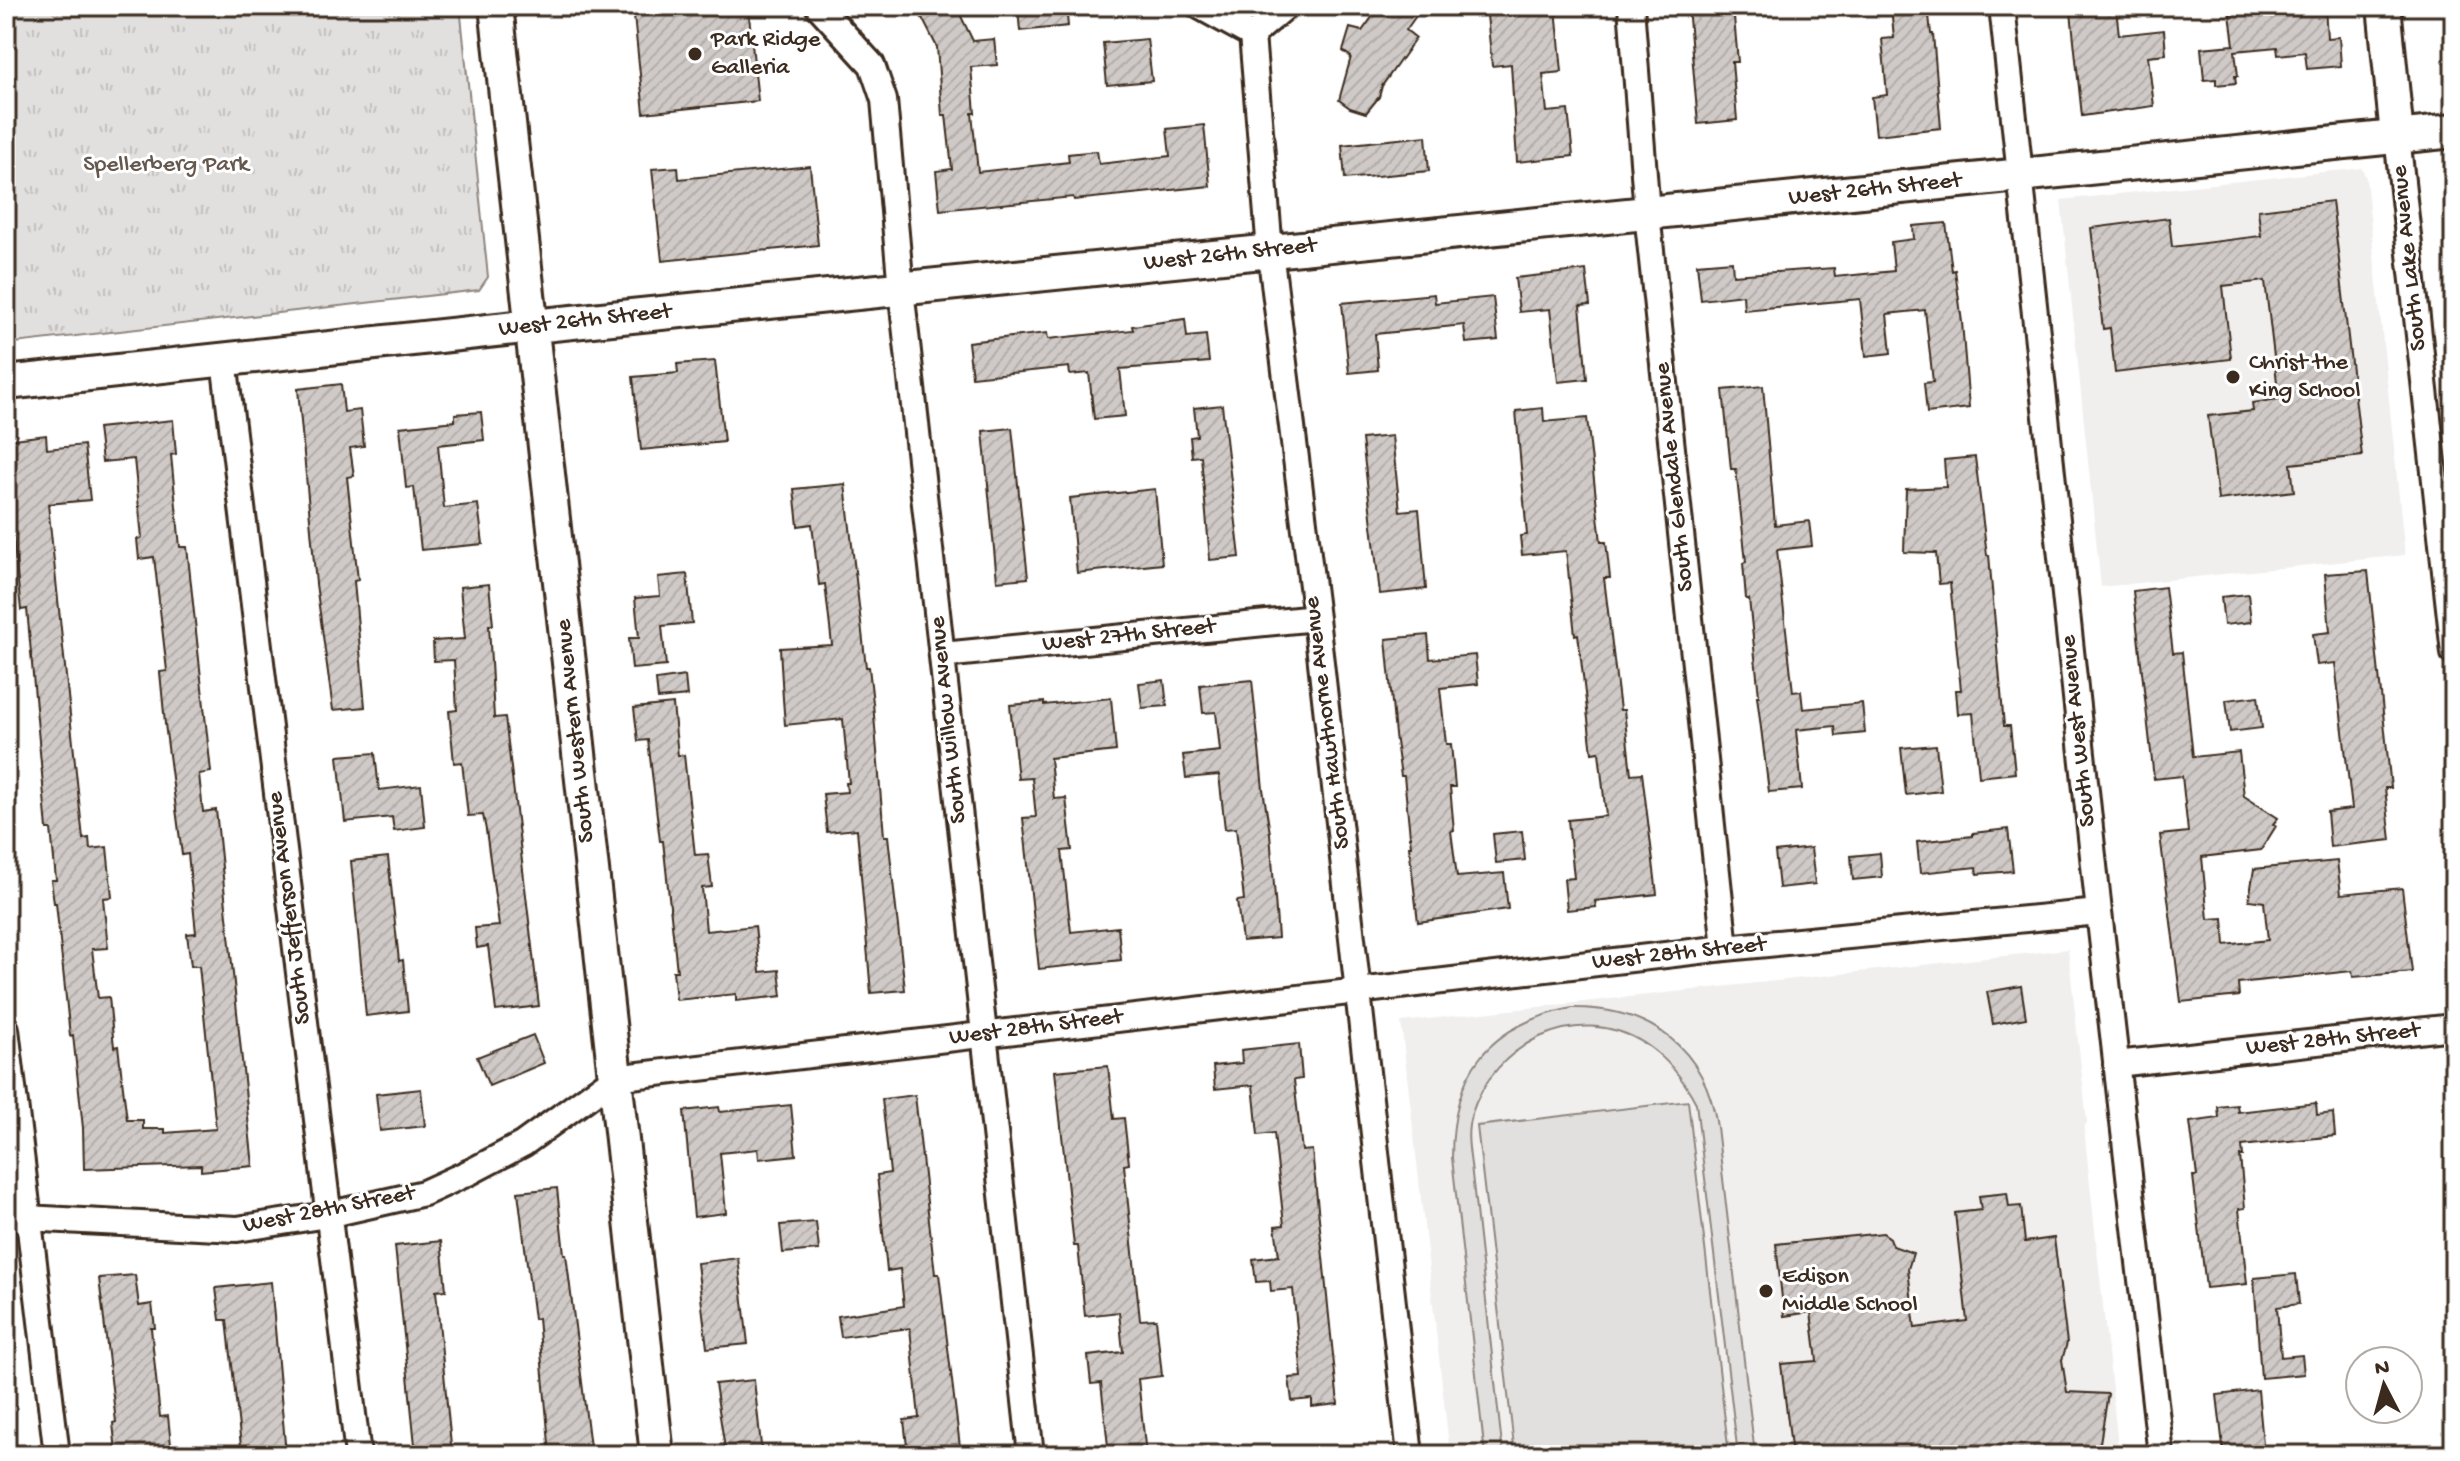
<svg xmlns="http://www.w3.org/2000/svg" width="2460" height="1461" font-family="'Gochi Hand',sans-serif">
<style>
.built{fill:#f1efee}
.park{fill:url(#park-tufts);stroke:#8e857e;stroke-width:2}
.pitch{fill:#e2e0de;stroke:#8e857e;stroke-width:2}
.building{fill:url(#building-hatch);stroke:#3b2a1e;stroke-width:2}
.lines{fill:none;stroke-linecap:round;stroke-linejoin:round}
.street-casing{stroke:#3b2a1e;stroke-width:30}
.secondary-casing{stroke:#3b2a1e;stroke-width:38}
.street{stroke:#fff;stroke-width:24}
.secondary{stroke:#fff;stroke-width:32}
.poi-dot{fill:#3b2a1e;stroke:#fff;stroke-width:3}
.labels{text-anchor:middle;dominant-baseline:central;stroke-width:6;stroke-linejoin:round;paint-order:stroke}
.poi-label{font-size:24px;fill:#3b2a1e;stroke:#fff;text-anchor:start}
.park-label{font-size:24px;fill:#65584e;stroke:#fff}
.street-label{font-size:24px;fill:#3b2a1e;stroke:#fff}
</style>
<defs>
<pattern id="park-tufts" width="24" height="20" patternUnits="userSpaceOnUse" patternTransform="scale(2)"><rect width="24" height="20" fill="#e2e0de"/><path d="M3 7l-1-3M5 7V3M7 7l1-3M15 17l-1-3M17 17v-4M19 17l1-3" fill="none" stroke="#c3c0be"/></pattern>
<pattern id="building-hatch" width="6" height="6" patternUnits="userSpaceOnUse" patternTransform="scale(2)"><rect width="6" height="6" fill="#cfcac7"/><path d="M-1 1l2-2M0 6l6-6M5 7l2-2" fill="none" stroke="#b3aeaa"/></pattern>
</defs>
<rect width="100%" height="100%" fill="#fff"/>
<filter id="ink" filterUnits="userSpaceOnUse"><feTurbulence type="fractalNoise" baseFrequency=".0125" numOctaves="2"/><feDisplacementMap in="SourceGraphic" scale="16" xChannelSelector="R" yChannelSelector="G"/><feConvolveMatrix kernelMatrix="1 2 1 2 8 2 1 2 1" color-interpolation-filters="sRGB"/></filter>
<g filter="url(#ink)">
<path class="built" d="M2362,168L2366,178L2405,555L2101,587L2061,200Z
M2068,949L2087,1122L2084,1128L2119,1455H1450L1401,1022Z"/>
<path class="park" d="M6,6H460L488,277L479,290L6,344Z"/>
<path class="pitch" d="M1572,1008C1650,1007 1706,1048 1717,1127L1755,1455H1738L1696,1103C1684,1080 1667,1058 1644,1043C1576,1001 1493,1044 1471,1116C1466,1132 1469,1149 1471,1165L1503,1455H1485L1452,1158C1452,1073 1487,1025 1572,1008Z
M1688,1101L1729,1455H1515L1477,1126Z"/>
<path class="building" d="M633,6H748L758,101L644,113Z
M916,6H956L973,41L994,39L997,65L971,67L975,113H972L978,172L1069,162L1068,154L1097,151L1099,164L1170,156L1167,129L1204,125L1210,186L1074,200L1073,197L940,210L936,171L952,169L946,115H942L937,47Z
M1035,6H1066L1068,26L1020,31L1018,9Z
M1380,6H1423L1406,30L1416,38L1382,86L1379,97L1366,113L1350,108L1339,100L1351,57L1343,51L1350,28L1362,31Z
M1688,6H1733L1738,62H1732L1737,120L1698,124Z
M1891,6H1928L1931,34H1933L1941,128L1876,135L1872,97L1887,95L1882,39L1894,38Z
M2305,6H2325L2327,38L2339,37L2341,66L2307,69L2305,52L2278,55L2277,47L2235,51L2238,76H2235L2236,83L2216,85V79L2204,80L2201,48L2234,45L2230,14Z
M1556,8L1562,72L1543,74L1547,112L1568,110L1573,156L1517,162L1511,64L1492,66L1487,15Z
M2116,8L2119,35L2164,30L2166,54L2148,56L2154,106L2082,116L2071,12Z
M1147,39L1152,81L1107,85L1103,43Z
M1426,136L1429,171L1345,179L1342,145Z
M810,166L818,245L662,261L652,169L678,167L679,179Z
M2332,201L2362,456L2291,464L2294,491L2218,500L2208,416L2253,411L2252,403L2279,399L2265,281L2223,286L2231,359L2115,373L2110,328L2103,329L2091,228L2169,218L2172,247L2261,236L2258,210Z
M1946,223L1952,271L1955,270L1962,322L1969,408L1927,413L1924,383L1933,382L1925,310L1887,314L1891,353L1866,356L1860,299L1744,310L1743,295L1701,300L1697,264L1732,261L1733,275L1834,268L1835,277L1894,271L1891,242L1914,239L1913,226Z
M1586,270L1590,305L1580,306L1587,379L1558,382L1550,309L1519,312L1515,278Z
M1434,294L1435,303L1493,297L1498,340L1466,343L1464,325L1375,334L1378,370L1349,373L1342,303Z
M1185,319L1187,337L1206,335L1209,362L1120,369L1125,416L1094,419L1089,373L1070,375L1069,367L972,377L968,342L1047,333L1048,339L1133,330L1132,326Z
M715,361L724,442L641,450L633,377L678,373L677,364Z
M341,384L344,412L360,410L364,446L350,448L354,476L347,477L358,580L354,581L365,707L333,710L316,584L298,389Z
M1763,386L1775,525L1809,521L1812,546L1777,550L1793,692L1801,691L1803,709L1862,703L1865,733L1836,736L1835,726L1796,730L1802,789L1769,792L1757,696H1759L1749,599H1746L1743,563L1746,562L1736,469H1731L1723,390Z
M1222,405L1240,557L1210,560L1201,456L1192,457L1190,437L1197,436L1194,408Z
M1543,408L1544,422L1587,418L1601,542H1606L1610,578H1604L1620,710H1624L1631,774L1642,773L1657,894L1595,901L1596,907L1567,910L1564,879L1574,878L1568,820L1606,816L1599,752L1592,753L1578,634L1575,635L1566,551L1522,555L1520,536L1527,535L1516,411Z
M481,412L484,440L438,445L444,508L478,504L483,544L421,550L414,487L406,488L400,427L455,421V414Z
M173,420L176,454L171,455L180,547H187L211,772L199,774L203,812L216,810L253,1166L201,1171V1165L84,1169L83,1128L73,1035L70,1036L56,903H54L51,880H56L51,829H47L27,609L21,610L6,470V440L46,435L47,449L84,445L90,500L48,504L83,839L89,838L90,849L107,847L112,897L103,898L108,948L92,949L98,998L109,997L114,1047L118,1046L127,1120H143V1129H165V1133L216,1129L199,966H191L187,934L196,933L188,854L182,855L165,724L160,672L167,671L154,557L139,559L137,539L142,538L134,459L102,462L98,428Z
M1012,428L1028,578L997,581L983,431Z
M1392,436L1400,511L1419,509L1426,589L1380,594L1362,439Z
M1975,457L1987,555H1989L2004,726H2010L2015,773L1979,777L1973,713L1958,714L1956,690H1961L1950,583L1939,584L1936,553L1904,552L1906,489L1946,487L1944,460Z
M845,484L866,667H869L873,703L884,836H888L905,990L871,993L857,829L827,832L823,794L847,792L846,783H849L843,719L785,725L783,699L780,648L832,645L825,584L819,585L812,524L798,526L794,489Z
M1155,489L1162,564L1077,573L1070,498Z
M2368,571L2391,788H2385L2391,840L2330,847L2327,812L2352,809L2335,663L2317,665L2313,634L2330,632L2325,574Z
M687,574L692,623L662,626L666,666L632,669L629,638H639L635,598L660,596L658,577Z
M489,584L493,625H489L494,718L505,717L539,1006L496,1011L488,946L477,948L475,928L499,926L486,830L483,815L468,816L462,762L454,763L449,711L457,710L454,660L434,661L433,641L465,639L460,587Z
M2165,587L2173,653L2182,652L2193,757L2239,752L2244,796L2278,818L2273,824L2276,826L2261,850L2202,857L2208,919L2223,918L2225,945L2268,940L2264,902L2249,900L2254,869L2337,861L2341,894L2402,888L2412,972L2353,977L2352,971L2238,983L2239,996L2181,1002L2160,835L2188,832L2182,776L2154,779L2133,591Z
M2248,594L2251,622L2224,625L2221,597Z
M1428,635L1430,659L1475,655L1478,684L1440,688L1446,744H1451L1455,787H1450L1454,830L1451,831L1457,877L1504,873L1508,909L1418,922L1409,846H1411L1404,776H1401L1395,735L1386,639Z
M685,676L687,696L658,699L656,680Z
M1164,680L1167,706L1142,708L1139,683Z
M1252,680L1263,789L1270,833L1278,938L1242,941L1237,901L1244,900L1236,828L1225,829L1219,775L1186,778L1183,755L1220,751L1216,712L1203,713L1200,685Z
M2258,696L2262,728L2230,732L2226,700Z
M1111,698L1116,751L1050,758L1054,799L1066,798L1072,850L1062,851L1071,932L1118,927L1121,960L1039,969L1023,818L1036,817L1032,778L1018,779L1010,705L1044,702V705Z
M673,704L678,756L684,755L695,855L708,854L712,887L702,888L706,931L755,926L760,972L779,970L782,996L736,1001V994L676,1000L673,971H677L663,841H660L648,740L638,741L634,708Z
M1936,745L1941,791L1906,795L1901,748Z
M375,753L379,790L421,785L425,827L394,831L392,817L345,822L338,756Z
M2008,829L2013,871L1977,874L1976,867L1920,873L1917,842L1973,836V833Z
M1522,831L1525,860L1496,863L1493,834Z
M1811,848L1815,884L1779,888L1775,852Z
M1880,853L1882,877L1853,880L1851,856Z
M388,857L399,961L403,960L408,1011L366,1016L351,861Z
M2021,986L2026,1018L1993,1024L1987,992Z
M533,1035L544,1063L489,1086L477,1057Z
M1299,1044L1302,1079L1294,1080L1302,1151L1312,1150L1338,1404L1312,1407V1399L1292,1401L1289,1378L1302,1377L1293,1289L1271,1291L1270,1281L1256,1282L1253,1259L1279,1256L1275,1226L1284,1225L1274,1133L1258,1135L1253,1085L1215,1089L1213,1066L1242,1063L1241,1050Z
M1108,1066L1114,1119L1124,1118L1129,1164L1124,1165L1140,1320L1156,1319L1162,1376L1138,1379L1146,1455H1109L1101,1383L1091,1384L1088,1356L1123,1352L1119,1312L1085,1316L1078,1246H1074L1055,1071Z
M421,1089L425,1126L380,1131L376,1094Z
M915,1095L935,1274H939L961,1455H908L904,1420L919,1418L910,1328L841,1337L838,1316L904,1306L900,1269L887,1271L877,1175L890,1173L882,1099Z
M2316,1103L2317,1115L2333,1113L2335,1136L2242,1146L2243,1156H2240L2245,1208L2239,1209L2247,1284L2206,1288L2193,1176H2197L2190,1122L2219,1118L2218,1107L2237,1105L2238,1112Z
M791,1105L796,1155L759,1159L758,1149L720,1153L726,1213L694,1217L684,1111L719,1107L720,1112Z
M557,1188L564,1254H566L591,1455H550L538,1318L534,1319L518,1192Z
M2007,1193L2009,1207L2021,1206L2025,1242L2054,1238L2067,1343L2062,1360L2067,1392L2108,1394L2098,1455H1792L1781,1364L1817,1361L1811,1312L1784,1316L1776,1244L1883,1233L1890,1238L1893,1246L1913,1253L1908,1269L1915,1328L1967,1321L1955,1213L1981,1210L1979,1196Z
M816,1222L819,1250L783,1253L780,1225Z
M441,1241L446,1290L436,1291L452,1455H416L395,1246Z
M738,1258L748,1344L707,1348L697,1263Z
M2296,1274L2299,1304L2277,1307L2281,1357L2302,1355L2304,1374L2261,1378L2254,1278Z
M135,1275L139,1306L152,1304L155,1328H151L160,1417L168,1416L172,1455H131V1450L116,1452L113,1423L116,1422L99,1278Z
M271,1282L286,1455H242L227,1320H220L216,1288Z
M754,1380L762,1455H726L715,1384Z
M2258,1390L2264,1454L2224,1455L2217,1395Z"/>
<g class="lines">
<g class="street-casing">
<path id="street" d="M818,6L872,65L884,100L901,289L1031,1455
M1199,6L1252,35
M1631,6L1647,213L1725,948
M2002,6L2099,912L2161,1455
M1252,35L1270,251L1316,618L1410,1455
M1252,35L1286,6
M2397,136L2454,653
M224,360L358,1455
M943,655L1316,618
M6,1029L57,1455
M2116,1064L2454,1027
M6,1217L237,1229L327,1215L424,1193L472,1171L523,1144L614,1078L1725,948L2099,912"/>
</g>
<g class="secondary-casing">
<path id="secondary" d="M496,6L657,1455
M2384,6L2397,136
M6,383L533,326L2454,131"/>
</g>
<use href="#street" class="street"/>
<use href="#secondary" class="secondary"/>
</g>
</g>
<g class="poi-dot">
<circle cx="695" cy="54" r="8"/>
<circle cx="2233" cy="377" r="8"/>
<circle cx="1766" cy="1291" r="8"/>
</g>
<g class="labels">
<g class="poi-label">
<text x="711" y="40">Park Ridge<tspan x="711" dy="28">Galleria</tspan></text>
<text x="2249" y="363">Christ the<tspan x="2249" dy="28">King School</tspan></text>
<text x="1782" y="1277">Edison<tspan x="1782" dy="28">Middle School</tspan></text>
</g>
<g class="park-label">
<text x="166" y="165">Spellerberg Park</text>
</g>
<g class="street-label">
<text transform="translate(1875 190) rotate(-6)">West 26th Street</text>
<text transform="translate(1230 255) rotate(-6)">West 26th Street</text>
<text transform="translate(2410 258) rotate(-96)">South Lake Avenue</text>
<text transform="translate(585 321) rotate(-6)">West 26th Street</text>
<text transform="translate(1675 477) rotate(-96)">South Glendale Avenue</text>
<text transform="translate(1129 636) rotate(-6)">West 27th Street</text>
<text transform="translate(949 720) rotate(-96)">South Willow Avenue</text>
<text transform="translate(1328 723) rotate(-97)">South Hawthorne Avenue</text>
<text transform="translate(576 731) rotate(-96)">South Western Avenue</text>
<text transform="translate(2079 731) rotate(-96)">South West Avenue</text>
<text transform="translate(290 908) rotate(-97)">South Jefferson Avenue</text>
<text transform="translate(1679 954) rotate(-6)">West 28th Street</text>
<text transform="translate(1036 1028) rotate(-7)">West 28th Street</text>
<text transform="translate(2333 1040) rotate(-6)">West 28th Street</text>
<text transform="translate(329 1210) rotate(-11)">West 28th Street</text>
</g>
</g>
<rect width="2460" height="1461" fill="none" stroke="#fff" stroke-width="32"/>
<rect x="16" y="16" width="2428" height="1429" fill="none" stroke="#3b2a1e" stroke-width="3" filter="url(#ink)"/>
<g transform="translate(2384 1385) rotate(354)"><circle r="38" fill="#ffffff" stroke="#b1aaa5" stroke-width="2"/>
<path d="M0-6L14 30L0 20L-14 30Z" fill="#3b2a1e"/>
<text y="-12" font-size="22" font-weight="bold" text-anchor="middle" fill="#3b2a1e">N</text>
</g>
</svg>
